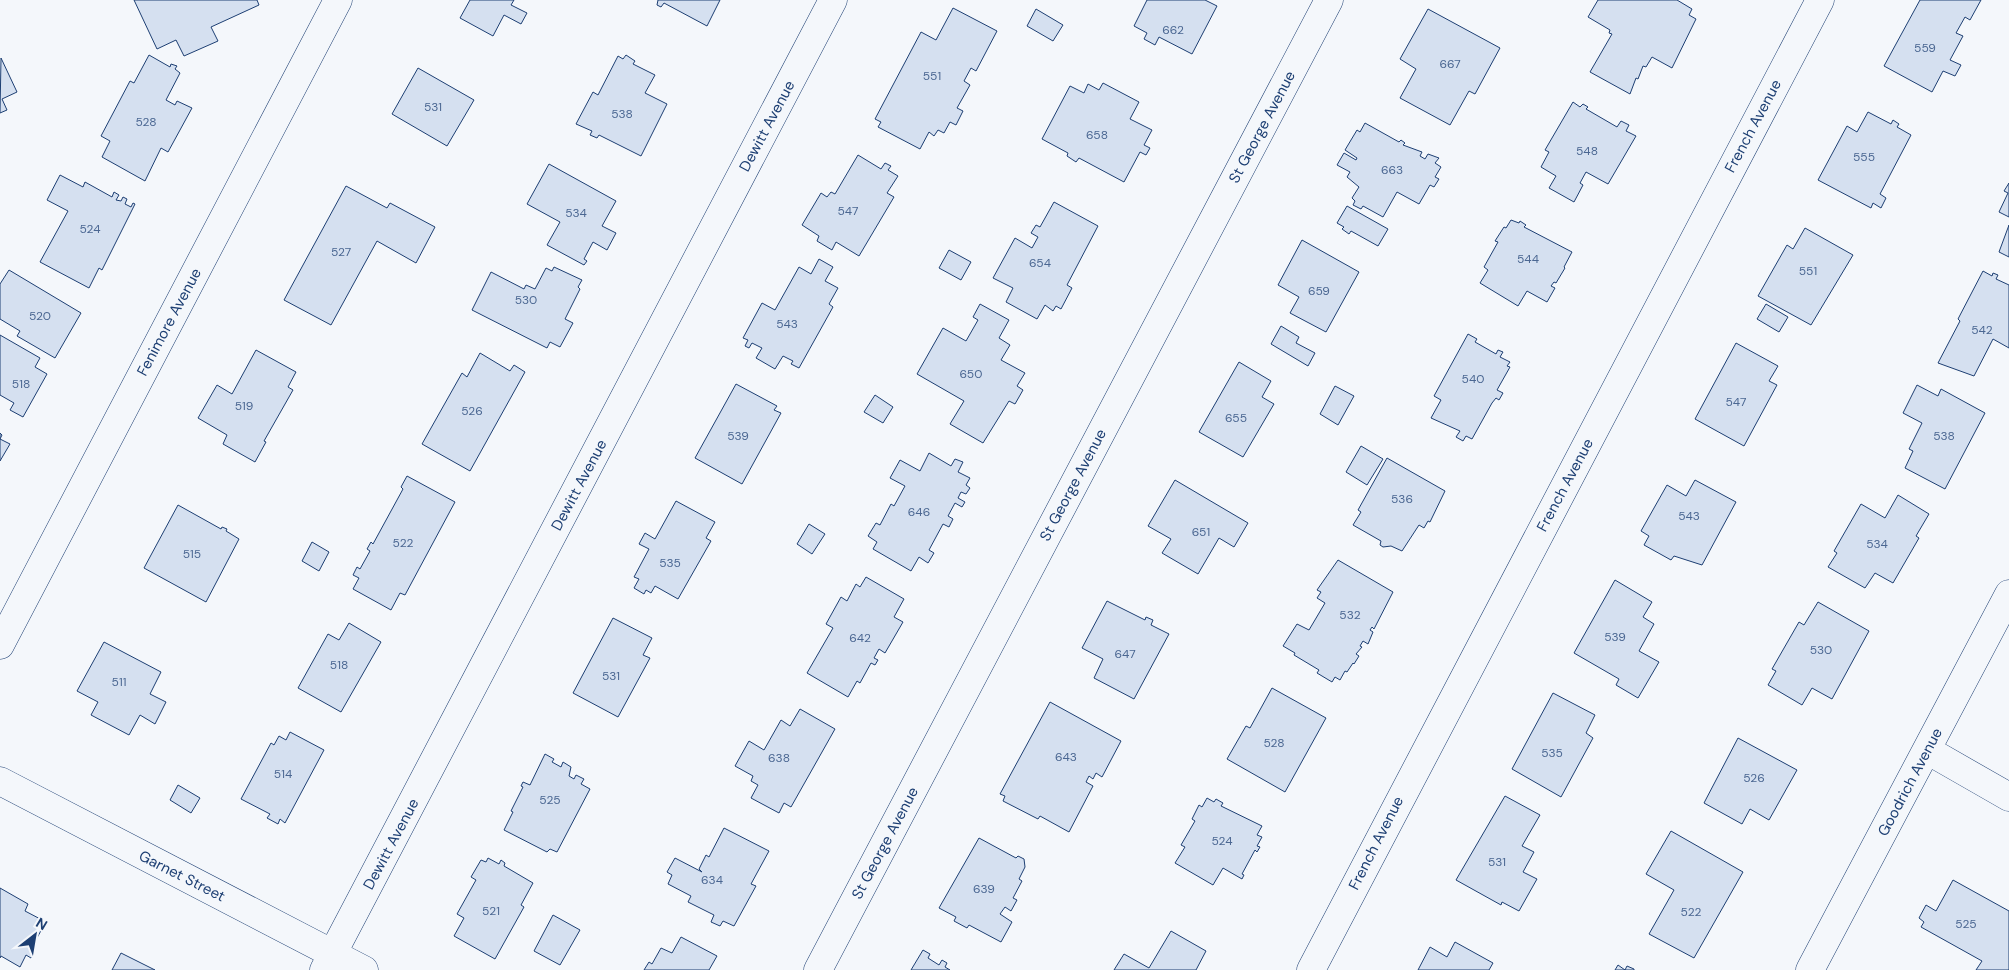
<svg xmlns="http://www.w3.org/2000/svg" width="2009" height="970" font-family="'DM Sans',sans-serif">
<style>
.building{fill:#d5e0f0;stroke:#1d3f73}
.lines{fill:none;stroke-linecap:round;stroke-linejoin:round}
.street-casing{stroke:#1d3f73;stroke-width:29}
.street{stroke:#f4f7fb;stroke-width:28}
.labels{text-anchor:middle;dominant-baseline:central;stroke-width:4;stroke-linejoin:round;paint-order:stroke}
.number-label{font-size:12px;fill:#4b6792}
.street-label{font-size:15px;fill:#1d3f73;stroke:#f4f7fb}
</style>
<rect width="100%" height="100%" fill="#f4f7fb"/>
<path class="building" d="M134,0H257L259,5L211,27L218,41L184,56L176,40L157,49Z
M470,0H514L511,5L527,13L521,24L504,15L493,36L460,18Z
M658,0H720L707,26L664,3L661,7L657,5Z
M1147,0H1205L1217,6L1192,54L1159,37L1155,45L1144,39L1147,33L1134,26Z
M1598,0H1677L1692,9L1689,15L1696,19L1672,68L1652,57L1646,67L1643,66L1638,79L1636,78L1630,94L1590,72L1612,34L1609,33L1610,30L1588,17Z
M1920,0H1981L1970,20L1965,17L1956,33L1963,36L1950,60L1961,65L1955,76L1943,71L1932,92L1884,66Z
M953,8L997,31L976,71L971,68L964,81L970,85L957,108L963,111L956,125L950,122L944,133L938,130L934,136L929,132L920,149L878,127L881,122L875,119L921,32L936,40Z
M1036,9L1063,25L1053,41L1027,26Z
M1428,9L1500,48L1475,94L1469,91L1450,125L1400,98L1416,69L1400,59Z
M149,55L170,67L171,64L177,66L175,69L180,73L166,100L175,105L177,101L192,108L168,152L161,148L145,181L102,157L110,141L101,136L130,81L134,83Z
M626,55L635,61L633,64L655,75L645,93L667,104L641,156L599,135L597,138L590,135L592,131L576,124L593,92L598,95L618,56L623,59Z
M1,58L17,92L2,99L7,110L0,113Z
M418,68L474,100L447,146L392,114Z
M1103,83L1139,102L1130,119L1152,130L1144,145L1150,148L1146,155L1140,152L1124,182L1079,158L1076,162L1067,156L1068,153L1042,139L1070,86L1084,93L1088,84L1099,90Z
M1573,102L1580,107L1583,104L1588,107L1586,109L1617,127L1621,121L1629,125L1626,131L1636,136L1608,184L1586,172L1580,183L1583,185L1574,202L1549,188L1556,176L1541,167L1549,152L1545,150Z
M1868,112L1891,124L1893,120L1899,124L1897,127L1911,135L1880,194L1886,198L1881,208L1873,203L1871,208L1818,180L1847,126L1857,132Z
M1365,123L1399,142L1401,140L1405,143L1403,145L1422,152L1420,156L1425,159L1428,154L1439,158L1435,163L1441,167L1435,177L1439,179L1434,187L1430,185L1419,204L1397,192L1383,217L1363,206L1361,209L1353,205L1355,201L1352,198L1359,187L1347,177L1350,172L1337,165L1344,153L1356,160L1357,158L1345,150L1357,130L1360,132Z
M858,155L881,169L885,163L891,166L888,170L898,176L887,193L894,197L859,256L836,242L832,250L817,241L819,236L802,225L821,193L827,197L831,192L835,194Z
M549,164L616,201L602,226L616,233L607,250L593,242L584,259L587,261L584,265L547,245L560,222L527,204Z
M60,175L83,187L85,182L112,197L114,192L119,195L116,200L121,201L123,197L127,199L125,204L131,207L133,203L135,204L102,270L99,268L89,288L40,262L68,211L47,200Z
M2009,183V217L1999,212L2008,193L2004,191Z
M346,186L387,208L390,203L435,227L416,263L377,241L331,325L284,300Z
M1054,202L1098,226L1067,285L1072,288L1061,309L1056,306L1053,311L1045,305L1037,319L1006,302L1013,288L993,278L1015,238L1032,248L1038,237L1031,233L1036,225L1040,227Z
M1347,206L1388,229L1378,246L1351,231L1349,234L1342,229L1344,227L1337,223Z
M1511,220L1519,223L1520,221L1526,225L1524,227L1572,252L1564,267L1565,268L1556,283L1554,282L1551,286L1555,288L1547,302L1527,291L1518,306L1480,283L1488,270L1484,267L1498,242L1495,241L1504,227L1506,228Z
M2009,225V257L1999,252Z
M1805,228L1853,255L1811,325L1758,296L1787,245L1793,249Z
M1302,240L1359,272L1326,332L1290,313L1299,297L1278,285Z
M949,250L971,262L961,280L939,268Z
M819,259L833,267L825,281L838,288L829,304L833,307L799,368L791,364L793,361L783,356L775,369L756,358L762,348L752,343L749,348L745,346L748,340L743,338L762,303L775,310L799,267L811,274Z
M554,267L582,280L578,287L580,289L565,319L573,323L560,347L550,342L547,348L472,310L491,272L524,289L526,285L535,289L546,268L552,271Z
M9,270L81,313L55,358L17,336L20,331L0,319V284Z
M1983,271L1992,276L1993,273L1998,275L1996,279L2009,285V348L1993,339L1974,376L1938,363L1960,321L1958,319Z
M980,304L1009,320L999,338L1010,345L1001,360L1025,373L1017,386L1023,390L1015,404L1009,401L983,443L950,424L964,401L917,374L943,328L966,341L978,320L973,317Z
M1766,304L1788,317L1779,332L1757,319Z
M1281,326L1299,337L1296,343L1315,353L1308,366L1271,344Z
M1468,334L1477,339L1475,342L1496,354L1498,350L1503,352L1500,357L1510,362L1507,366L1510,367L1497,390L1503,393L1499,400L1496,398L1492,403L1472,439L1466,436L1463,441L1456,437L1460,431L1431,418L1441,400L1434,396Z
M0,335L40,358L35,367L47,374L23,417L10,410L14,403L0,395Z
M1736,343L1778,366L1769,381L1777,385L1744,446L1695,419Z
M256,350L296,372L288,387L293,390L264,441L266,442L255,462L223,444L227,435L198,418L217,385L232,394Z
M480,353L510,371L514,365L525,372L470,471L422,444L462,373L467,377Z
M1239,362L1271,381L1262,397L1274,404L1243,457L1199,432Z
M736,384L777,406L774,410L781,413L742,484L695,458Z
M1917,385L1938,396L1941,389L1985,413L1945,489L1905,468L1913,451L1909,449L1922,423L1903,413Z
M1335,386L1354,396L1338,425L1320,414Z
M875,395L893,407L883,423L864,412Z
M0,433L2,435L0,439L10,444L0,461Z
M1361,446L1383,459L1367,485L1346,472Z
M929,453L951,466L955,459L963,462L958,472L970,478L966,485L970,488L966,494L961,492L958,498L965,502L962,507L955,503L948,516L953,519L949,527L943,524L929,550L934,553L928,563L919,557L911,571L873,549L877,542L868,536L876,523L880,525L891,504L894,506L905,486L890,478L900,460L920,471Z
M1387,458L1445,491L1430,522L1428,521L1424,528L1419,525L1402,551L1391,546L1383,547L1380,545L1381,541L1353,525L1361,512L1358,510Z
M407,476L455,502L405,595L400,593L391,610L353,589L359,578L353,575L357,567L360,569L370,551L367,549L371,542L373,544L403,489L401,487Z
M1175,480L1248,523L1234,547L1219,538L1198,574L1162,553L1171,539L1148,526Z
M1695,480L1736,502L1702,565L1674,556L1671,560L1644,545L1649,536L1641,531L1667,485L1686,496Z
M1898,495L1929,514L1916,536L1919,538L1893,583L1875,573L1865,588L1828,567L1837,553L1834,551L1861,504L1885,518Z
M676,501L715,522L706,538L711,541L678,599L655,586L651,593L646,590L644,594L634,588L639,579L634,577L649,549L639,544L645,533L655,539Z
M178,505L221,529L222,527L227,529L226,531L239,539L206,602L144,568Z
M809,524L825,534L812,554L797,544Z
M312,542L329,552L319,571L302,561Z
M1338,560L1393,592L1374,629L1372,627L1370,630L1373,632L1368,644L1363,641L1360,646L1362,647L1356,654L1359,656L1354,664L1353,663L1347,672L1345,671L1340,680L1335,677L1332,682L1317,673L1319,670L1294,655L1295,653L1283,646L1297,624L1309,630L1325,603L1317,598L1321,592L1317,590Z
M866,577L904,599L894,617L903,622L885,653L879,649L874,658L878,660L875,665L871,663L860,683L857,681L848,697L807,673L833,628L826,624L841,597L847,601L856,584L860,587Z
M1615,580L1652,602L1643,617L1654,624L1639,651L1659,662L1638,698L1616,685L1619,679L1574,653Z
M1107,601L1145,620L1146,617L1153,620L1151,625L1169,634L1134,699L1094,678L1103,659L1082,648Z
M1818,602L1869,631L1832,699L1812,688L1802,705L1768,685L1776,671L1772,669L1799,622L1804,625Z
M613,618L652,638L643,655L650,658L618,717L573,693Z
M349,623L381,642L341,712L298,688L328,634L339,640Z
M104,642L161,672L150,694L166,702L155,724L140,715L129,735L91,715L98,702L77,691Z
M1272,688L1326,718L1285,792L1227,759L1246,726L1250,728Z
M1553,693L1595,715L1586,733L1593,738L1561,797L1512,769Z
M1050,702L1121,741L1102,777L1096,773L1093,779L1089,776L1086,782L1093,786L1069,832L1040,816L1038,819L1003,801L1005,796L1000,794Z
M800,709L835,729L791,807L784,803L779,813L751,798L758,785L751,781L753,776L735,766L749,741L764,750L781,720L790,726Z
M290,732L324,750L285,823L280,819L278,824L267,818L270,814L241,799L271,743L274,745L279,736L286,740Z
M1738,738L1797,770L1769,820L1750,809L1742,824L1704,803Z
M545,754L554,759L552,762L561,767L563,762L571,767L569,776L574,779L576,775L584,779L581,784L590,789L557,852L550,849L547,852L504,830L513,812L511,811L523,787L521,786L523,782L530,785Z
M178,785L200,798L191,813L170,800Z
M1505,796L1540,815L1522,846L1534,852L1523,872L1537,879L1519,911L1502,902L1501,905L1456,880Z
M1207,798L1214,802L1216,799L1223,803L1221,806L1262,826L1257,835L1262,837L1257,846L1260,847L1257,852L1255,850L1242,874L1244,875L1242,879L1223,868L1213,885L1175,863L1185,847L1181,845L1195,821L1192,819L1199,805L1202,807Z
M724,828L769,851L751,884L756,886L734,926L723,921L720,926L711,922L714,915L688,902L691,896L668,884L672,875L667,872L675,858L702,872L699,869L706,855L709,857Z
M1671,831L1743,872L1694,958L1649,934L1674,890L1646,874Z
M979,838L1016,858L1018,856L1024,859L1025,867L1019,879L1022,881L1013,898L1017,900L1011,911L1005,907L1000,914L1012,922L1001,942L969,925L967,928L954,921L956,917L939,908Z
M488,858L499,864L501,860L505,863L504,866L533,883L521,905L524,907L495,959L454,936L464,918L457,914L476,880L471,877L481,860L486,862Z
M1953,880L2009,911V970H1976L1982,961L1921,927L1924,922L1919,918L1926,905L1936,911Z
M0,888L28,904L25,911L46,922L30,950L34,953L31,958L26,955L20,967L1,956L0,958Z
M553,915L580,930L560,965L534,951Z
M1171,931L1206,951L1196,970H1114L1124,954L1149,968Z
M681,937L717,956L709,970H644L649,962L652,964L661,948L672,953Z
M1455,942L1493,963L1489,970H1418L1430,947L1447,957Z
M923,950L930,954L928,958L939,965L942,960L947,963L945,967L950,970H911Z
M121,953L155,970H112Z
M1618,965L1625,970L1627,966L1634,969V970H1615Z"/>
<g class="lines">
<g class="street-casing">
<path id="street" d="M0,645L338,0
M1927,750L2009,797
M0,781L364,970
M324,970L833,0
M818,970L1329,0
M1311,970L1820,0
M1810,970L2009,594"/>
</g>
<use href="#street" class="street"/>
</g>
<g class="labels">
<g class="number-label">
<text x="1173" y="30">662</text>
<text x="1925" y="48">559</text>
<text x="1450" y="64">667</text>
<text x="932" y="76">551</text>
<text x="433" y="107">531</text>
<text x="622" y="114">538</text>
<text x="146" y="122">528</text>
<text x="1097" y="135">658</text>
<text x="1587" y="151">548</text>
<text x="1864" y="157">555</text>
<text x="1392" y="170">663</text>
<text x="848" y="211">547</text>
<text x="576" y="213">534</text>
<text x="90" y="229">524</text>
<text x="341" y="252">527</text>
<text x="1528" y="259">544</text>
<text x="1040" y="263">654</text>
<text x="1808" y="271">551</text>
<text x="1319" y="291">659</text>
<text x="526" y="300">530</text>
<text x="40" y="316">520</text>
<text x="787" y="324">543</text>
<text x="1982" y="330">542</text>
<text x="971" y="374">650</text>
<text x="1473" y="379">540</text>
<text x="21" y="384">518</text>
<text x="1736" y="402">547</text>
<text x="244" y="406">519</text>
<text x="472" y="411">526</text>
<text x="1236" y="418">655</text>
<text x="738" y="436">539</text>
<text x="1944" y="436">538</text>
<text x="1402" y="499">536</text>
<text x="919" y="512">646</text>
<text x="1689" y="516">543</text>
<text x="1201" y="532">651</text>
<text x="403" y="543">522</text>
<text x="1877" y="544">534</text>
<text x="192" y="554">515</text>
<text x="670" y="563">535</text>
<text x="1350" y="615">532</text>
<text x="1615" y="637">539</text>
<text x="860" y="638">642</text>
<text x="1821" y="650">530</text>
<text x="1125" y="654">647</text>
<text x="339" y="665">518</text>
<text x="611" y="676">531</text>
<text x="119" y="682">511</text>
<text x="1274" y="743">528</text>
<text x="1552" y="753">535</text>
<text x="1066" y="757">643</text>
<text x="779" y="758">638</text>
<text x="283" y="774">514</text>
<text x="1754" y="778">526</text>
<text x="550" y="800">525</text>
<text x="1222" y="841">524</text>
<text x="1497" y="862">531</text>
<text x="712" y="880">634</text>
<text x="984" y="889">639</text>
<text x="491" y="911">521</text>
<text x="1691" y="912">522</text>
<text x="1966" y="924">525</text>
</g>
<g class="street-label">
<text transform="translate(767 126) rotate(-62)">Dewitt Avenue</text>
<text transform="translate(1753 126) rotate(-62)">French Avenue</text>
<text transform="translate(1262 127) rotate(-62)">St George Avenue</text>
<text transform="translate(169 322) rotate(-62)">Fenimore Avenue</text>
<text transform="translate(579 485) rotate(-62)">Dewitt Avenue</text>
<text transform="translate(1073 485) rotate(-62)">St George Avenue</text>
<text transform="translate(1565 485) rotate(-62)">French Avenue</text>
<text transform="translate(1910 782) rotate(-62)">Goodrich Avenue</text>
<text transform="translate(885 843) rotate(-62)">St George Avenue</text>
<text transform="translate(1376 843) rotate(-63)">French Avenue</text>
<text transform="translate(391 844) rotate(-62)">Dewitt Avenue</text>
<text transform="translate(182 876) rotate(27)">Garnet Street</text>
</g>
</g>
<g transform="translate(35 935) rotate(31)" stroke="#f4f7fb" stroke-width="4" paint-order="stroke">
<path d="M0-4L9 19L0 12L-9 19Z" fill="#1d3f73"/>
<text y="-8" font-size="14" font-weight="bold" text-anchor="middle" fill="#1d3f73">N</text>
</g>
</svg>
